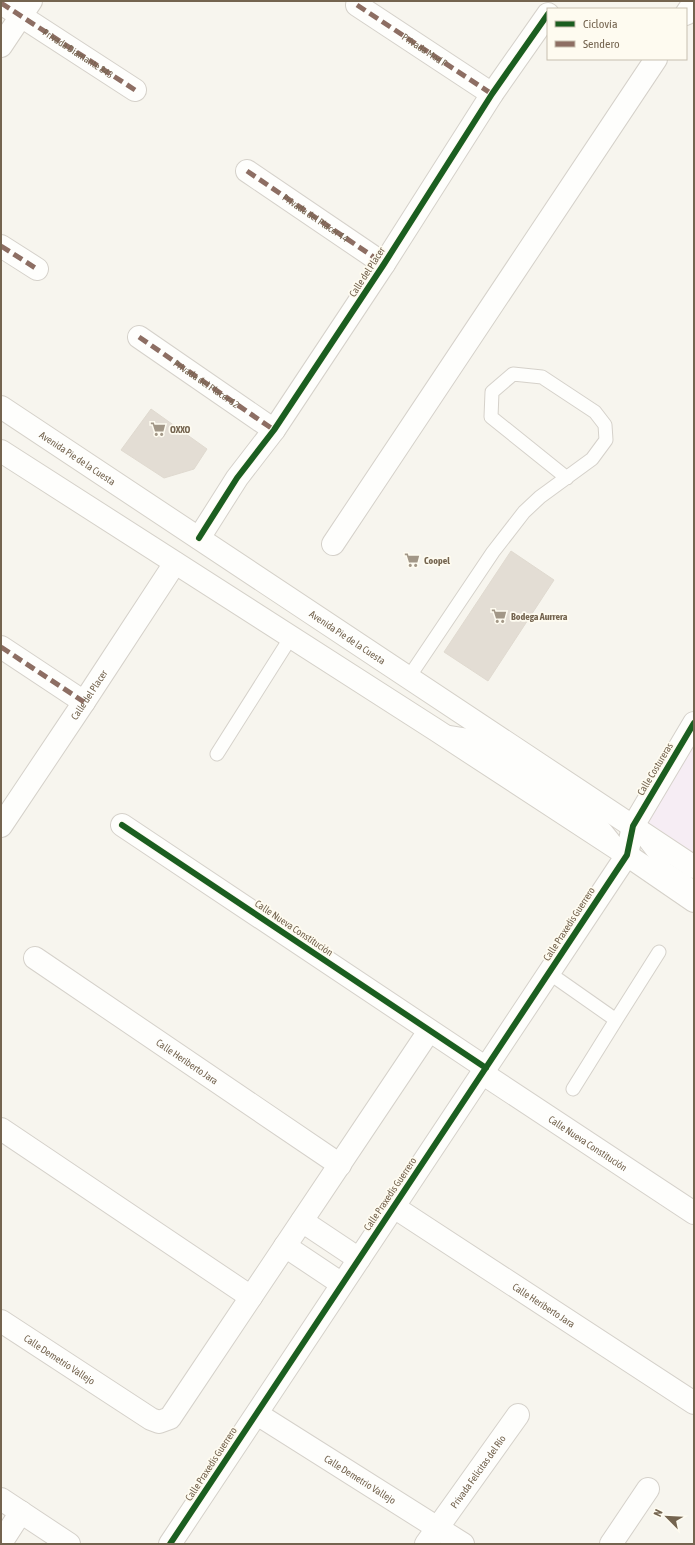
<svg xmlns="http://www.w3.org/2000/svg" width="695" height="1545" font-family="'Asap Condensed',sans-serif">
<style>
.education{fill:#f6edf4}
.building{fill:#e3ddd4;stroke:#e0dad0}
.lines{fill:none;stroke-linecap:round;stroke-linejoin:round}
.lane-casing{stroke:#d5d1ca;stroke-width:15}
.street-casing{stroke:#d5d1ca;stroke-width:24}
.secondary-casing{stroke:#d5d1c9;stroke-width:24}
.lane{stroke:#fefefc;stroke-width:13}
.street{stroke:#fefefc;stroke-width:22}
.secondary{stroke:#fefefc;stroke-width:22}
.quiet{stroke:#8d6e63;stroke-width:5;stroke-dasharray:10 5;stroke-linecap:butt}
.cycleway-casing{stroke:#fefbf0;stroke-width:8}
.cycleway{stroke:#1b5e20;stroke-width:6}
.labels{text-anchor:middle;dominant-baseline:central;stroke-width:3.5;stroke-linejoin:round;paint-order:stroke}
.street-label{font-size:10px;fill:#74644f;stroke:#fefbf0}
.poi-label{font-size:10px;font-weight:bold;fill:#74644f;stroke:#fefbf0;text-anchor:start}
</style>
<rect width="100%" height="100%" fill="#f7f5ee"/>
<path class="education" d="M694,723V860L633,826Z"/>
<path class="building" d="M151,409L207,449L194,469L164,478L121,450Z
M511,551L554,580L488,681L444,652Z"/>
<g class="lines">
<g class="lane-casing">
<path id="lane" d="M409,677L493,552L524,512L540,497L592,459L606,440L605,425L595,412L542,377L513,374L492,392L491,417L567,478
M446,732L471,736L596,818L613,839
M217,754L291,637
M644,840L666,869L694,887
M549,973L616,1020L659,952
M573,1089L616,1020"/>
</g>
<g class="street-casing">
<g id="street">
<path id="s1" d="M1,3L135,90"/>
<path d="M357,5L492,94"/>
<path d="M686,14L694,2"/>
<path d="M247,171L384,264"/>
<path d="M1,246L37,269"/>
<path d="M139,337L274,430"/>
<path d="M199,538L237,478L274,430L384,264L492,94L548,14"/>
<path d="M333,544L656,59"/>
<path d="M1,647L84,702"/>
<path d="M122,825L486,1068"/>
<path id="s2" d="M1,826L84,702L175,563"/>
<path id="s3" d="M35,958L340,1165"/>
<path id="s4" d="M482,1073L694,1213"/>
<path d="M1,1129L251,1297"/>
<path id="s5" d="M394,1207L694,1403"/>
<path d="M302,1221L359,1259"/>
<path d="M285,1246L342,1284"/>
<path id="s6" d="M1,1321L151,1419L159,1422L170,1418L429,1031"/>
<path id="s7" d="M257,1414L463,1544"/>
<path d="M1,1499L69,1544"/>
<path d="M1,1543L21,1512"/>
<path d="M170,1544L627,855L633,826L694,723"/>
<path id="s8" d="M426,1544L518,1415"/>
<path d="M611,1544L648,1489"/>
</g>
</g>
<g class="secondary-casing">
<g id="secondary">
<path d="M1,46L31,1"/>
<path id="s9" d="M1,407L694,867"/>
<path d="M1,451L436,730L627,855L694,901"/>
</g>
</g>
<use href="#lane" class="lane"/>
<use href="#street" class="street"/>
<use href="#secondary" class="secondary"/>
<g class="quiet">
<path d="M1,3L135,90"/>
<path id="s10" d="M357,5L492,94"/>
<path id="s11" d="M247,171L384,264"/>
<path d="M1,246L37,269"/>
<path id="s12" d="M139,337L274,430"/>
<path d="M1,647L84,702"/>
</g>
<g class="cycleway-casing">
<path id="cycleway" d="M199,538L237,478L274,430L384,264L492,94L548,14
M122,825L486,1068
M170,1544L627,855L633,826L694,723"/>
</g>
<use href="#cycleway" class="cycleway"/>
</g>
<defs>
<g id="supermarket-bare" transform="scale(1.2)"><path d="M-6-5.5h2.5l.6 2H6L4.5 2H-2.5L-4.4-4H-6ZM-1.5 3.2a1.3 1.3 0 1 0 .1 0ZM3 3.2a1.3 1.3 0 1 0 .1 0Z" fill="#a29787" stroke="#fefbf0" stroke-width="2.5" paint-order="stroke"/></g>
</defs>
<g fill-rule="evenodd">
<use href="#supermarket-bare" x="158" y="429"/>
<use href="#supermarket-bare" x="412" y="560"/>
<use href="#supermarket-bare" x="499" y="616"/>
</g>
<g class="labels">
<g class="street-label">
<text stroke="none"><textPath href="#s10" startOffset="81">Privada Mod F</textPath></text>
<text stroke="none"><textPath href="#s1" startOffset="92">Privada Diamante 843</textPath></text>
<text stroke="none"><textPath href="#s11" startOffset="83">Privada del Placer 44</textPath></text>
<text transform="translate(367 272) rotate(-57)">Calle del Placer</text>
<text stroke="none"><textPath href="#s12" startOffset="82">Privada del Placer 62</textPath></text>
<text stroke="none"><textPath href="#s9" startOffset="92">Avenida Pie de la Cuesta</textPath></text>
<text stroke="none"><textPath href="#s9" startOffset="416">Avenida Pie de la Cuesta</textPath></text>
<text stroke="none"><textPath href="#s2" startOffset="158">Calle del Placer</textPath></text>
<text transform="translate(655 769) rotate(-59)">Calle Costureras</text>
<text transform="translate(569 924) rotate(-57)">Calle Praxedis Guerrero</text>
<text transform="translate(294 928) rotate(34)">Calle Nueva Constitución</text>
<text stroke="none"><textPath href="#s3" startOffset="184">Calle Heriberto Jara</textPath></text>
<text stroke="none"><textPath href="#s4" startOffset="127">Calle Nueva Constitución</textPath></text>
<text transform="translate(390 1194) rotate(-56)">Calle Praxedis Guerrero</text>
<text stroke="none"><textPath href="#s5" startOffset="179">Calle Heriberto Jara</textPath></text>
<text stroke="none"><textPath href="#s6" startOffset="70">Calle Demetrio Vallejo</textPath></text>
<text transform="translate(211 1464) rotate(-57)">Calle Praxedis Guerrero</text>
<text stroke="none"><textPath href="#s8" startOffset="89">Privada Felícitas del Río</textPath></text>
<text stroke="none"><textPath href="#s7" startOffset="122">Calle Demetrio Vallejo</textPath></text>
</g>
<g class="poi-label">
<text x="170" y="429">OXXO</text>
<text x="424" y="560">Coopel</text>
<text x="511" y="616">Bodega Aurrera</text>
</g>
</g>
<rect width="695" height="1545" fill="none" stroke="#74644f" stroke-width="4"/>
<rect x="547" y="8" width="140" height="52" fill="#fefbf0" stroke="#c7bfb0"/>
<rect x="555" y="21" width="20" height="6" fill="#1b5e20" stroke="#c7bfb0"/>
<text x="583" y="28" font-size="12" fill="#74644f">Ciclovía</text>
<rect x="555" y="41" width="20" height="6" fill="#8d6e63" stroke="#c7bfb0"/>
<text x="583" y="48" font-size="12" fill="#74644f">Sendero</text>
<g transform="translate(667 1517) rotate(294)" stroke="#fefbf0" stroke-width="3" paint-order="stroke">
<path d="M0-3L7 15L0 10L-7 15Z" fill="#74644f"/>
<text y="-6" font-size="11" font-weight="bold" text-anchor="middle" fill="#74644f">N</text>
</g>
</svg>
